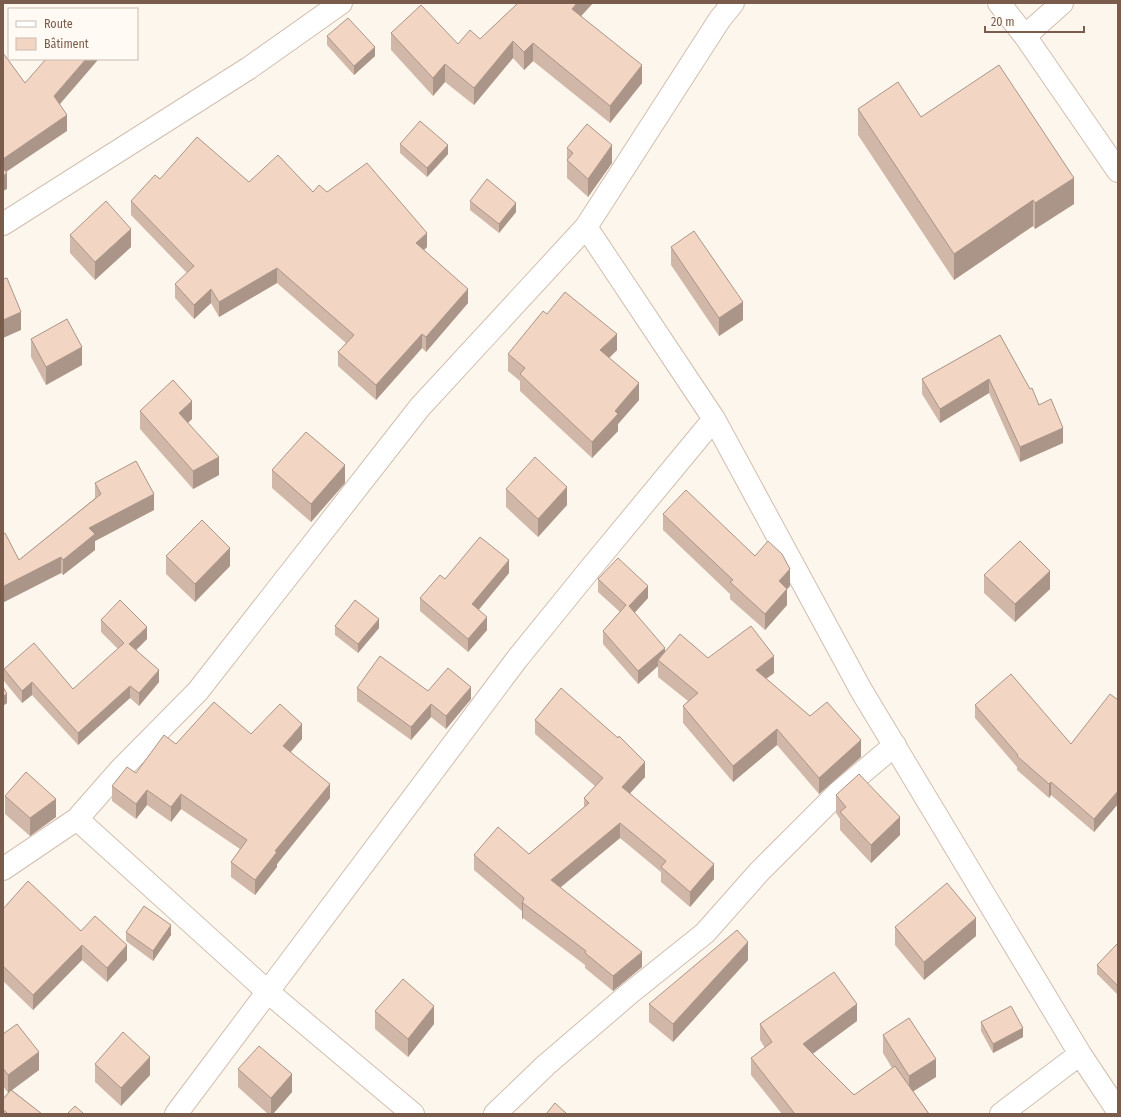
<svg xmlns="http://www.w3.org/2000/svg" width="1121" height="1117" font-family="'Fira Sans Condensed',sans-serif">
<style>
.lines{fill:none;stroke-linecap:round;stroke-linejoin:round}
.minor-casing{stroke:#d1beb0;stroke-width:24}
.minor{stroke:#fff;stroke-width:22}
.wall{fill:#d1b7a8}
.shaded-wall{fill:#aa9588}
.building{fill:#f3d5c3;stroke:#aa9588}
</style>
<rect width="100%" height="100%" fill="#fdf6ec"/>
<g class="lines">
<g class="minor-casing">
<path id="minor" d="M999,3L1025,36L1118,171
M1025,36L1062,3
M3,224L249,68L341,3
M586,227L714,419L861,690L1080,1054L1118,1111
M77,819L268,992L413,1114
M3,869L77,819L120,770L198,691L420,407L586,227L720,19L733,3
M176,1114L517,659L590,569L714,419
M495,1114L546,1065L630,993L705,933L759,872L838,793L895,745
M1001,1114L1080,1054"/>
</g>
<use href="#minor" class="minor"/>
</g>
<path class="wall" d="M518,3H593L581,16L642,83L610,123L533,61L524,70L513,58L474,105L445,82L433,96L391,50V33L458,44L480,39Z
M327,36L375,56L354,75L327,45Z
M858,109L921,117L1074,204L1035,229L1033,226L954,280L858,135Z
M400,144L448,154L427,177L400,153Z
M567,148L612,163L588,197L567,178Z
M160,179L249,182L313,192H327L427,247L424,250L468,303L426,352L422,348L376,400L338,366V352L346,343L277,283L219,317L211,303L194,319L175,298V284L187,273L131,215V201Z
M470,201L516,212L499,233L470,210Z
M70,235L131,247L95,280L70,253Z
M671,247L743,320L719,336L671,265Z
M547,314L617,350L609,358L639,400L618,424V431L592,458L520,391V381L508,371V354Z
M1000,335L1030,389L1063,443L1020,462L989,393L940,423L922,394V379Z
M31,339L82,365L46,385L31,357Z
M140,411L192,419L188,423L219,475L193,489L140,429Z
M272,470L345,483L311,522L272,488Z
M95,483L154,510L95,541V550L63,575L61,573L4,602L3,600V534L19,560L95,498Z
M506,489L567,505L538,537L506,507Z
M663,514L755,556L790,586L787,589V605L765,630L730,599V594L663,530Z
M166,556L230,566L195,602L166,574Z
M509,573L478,610L487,630L468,652L420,611V598L445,579Z
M984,575L1050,589L1015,622L984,593Z
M598,579L648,598L634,613L665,652L708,658L774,673L766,679L810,716L861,757L819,794L777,745L733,782L683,723V706L688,701L658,677V666L638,684L603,644V631L620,612L598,592Z
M101,620L147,639L136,650L159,682L139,706L130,698L78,745L32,695L22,703L4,681V669L73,689L118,649L101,632Z
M335,626L379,628L358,653L335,635Z
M357,688L428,691L471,699L446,729L431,717L411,740L357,701Z
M1118,700V804L1094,832L1051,795L1049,798L1017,770V767L975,718V705L1071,744Z
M535,720L645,777L630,793L714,879L690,907L661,882V872L620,838L560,888L642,967L613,991L585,968V965L523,918L522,919V911L474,870V855L529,854L584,807V798L595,786L535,734Z
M251,734L302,739L291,752L330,798L277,864V867L255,895L231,877V862L240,849L181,809L171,822L147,805L136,819L112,801V786L136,773L176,744Z
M836,795L900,835L871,863L840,830V819L836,813Z
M5,796L56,817L30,836L5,814Z
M3,909L81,931L127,960L107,982L82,960L33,1010L3,981Z
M895,927L976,936L924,980L895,945Z
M126,932L171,935L153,961L126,941Z
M1118,943V995L1097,974V965Z
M748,960L673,1042L649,1022V1004Z
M375,1011L434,1024L408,1057L375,1029Z
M857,1021L812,1054L854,1095L892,1068L883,1053V1035L936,1077L913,1091L929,1114H782L751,1075V1058L765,1048L760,1040V1024Z
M981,1022L1023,1037L993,1053L981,1031Z
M3,1034L39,1070L12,1090L42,1114H3V1099L8,1093L3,1086Z
M95,1064L150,1075L121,1106L95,1082Z
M238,1069L292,1092L273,1114H268L238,1087Z"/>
<path class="shaded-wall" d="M577,3H593L572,26V9Z
M513,41V58L474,105V88Z
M533,43V61L524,70V52Z
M375,47V56L354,75V66Z
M86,59H97V61L54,111V96Z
M445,64V82L433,96V78Z
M642,65V83L610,123V106Z
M67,115V131L3,174V159Z
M448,145V154L427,177V168Z
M612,145V163L588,197V179Z
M7,173V189L3,191V176Z
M1074,178V204L1035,229V203Z
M1033,200V226L954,280V254Z
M516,203V212L499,233V224Z
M131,229V247L95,280V262Z
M427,233V247L416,257V243Z
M277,268V283L219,317V302Z
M211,289V303L194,319V305Z
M468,289V303L426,352V337Z
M743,302V320L719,336V318Z
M21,312V330L3,338V320Z
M422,334V348L376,400V385Z
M617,334V350L600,367V350Z
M82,347V365L46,385V367Z
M989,379V393L940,423V409Z
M639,383V400L618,424V431L592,458V442L615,411Z
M192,401V419L179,431V413Z
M1063,428V443L1020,462V447Z
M219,457V475L193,489V471Z
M345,465V483L311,522V504Z
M567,487V505L538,537V519Z
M154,494V510L95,541V550L63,575V560L89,528Z
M230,548V566L195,602V584Z
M61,557V573L4,602V586Z
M509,560V573L472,618V604Z
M790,569V586L787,589V605L765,630V614L779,581Z
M1050,571V589L1015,622V604Z
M648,586V598L629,619V606Z
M487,617V630L468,652V639Z
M379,619V628L358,653V644Z
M147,627V639L129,657V644Z
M665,648V660H658V666L638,684V671Z
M774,656V673L756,686V670Z
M159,670V682L139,706V693Z
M32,682V695L22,703V691Z
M130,686V698L78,745V733Z
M471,687V699L446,729V716Z
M7,694V703L3,706V696Z
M431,704V717L411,740V727Z
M302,724V739L283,760V746Z
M777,729V745L733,782V766Z
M861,740V757L819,794V778Z
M645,762V777L622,802V787Z
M1051,782V795L1049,798V784Z
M330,784V798L277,864V867L255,895V880L275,851Z
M147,790V805L136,819V804Z
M1118,791V804L1094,832V819Z
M181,794V809L171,822V807Z
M56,799V817L30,836V818Z
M900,817V835L871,863V845Z
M620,823V838L551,895V880Z
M714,864V879L690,907V892Z
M523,903V918L522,919V904Z
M976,918V936L924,980V962Z
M171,925V935L153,961V951Z
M748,942V960L673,1042V1024Z
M82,945V960L33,1010V995Z
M127,945V960L107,982V968Z
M642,952V967L613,991V976Z
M857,1004V1021L803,1061V1044Z
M434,1006V1024L408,1057V1039Z
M1023,1028V1037L993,1053V1044Z
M39,1052V1070L8,1093V1075Z
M150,1057V1075L121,1106V1088Z
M936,1059V1077L909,1094V1076Z
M292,1074V1092L273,1114H271V1098Z"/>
<path class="building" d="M518,3H577L572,9L642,65L610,106L533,43L524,52L513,41L474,88L445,64L433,78L391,33L421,5L458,44L470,30L480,39Z
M348,18L375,47L354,66L327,36Z
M3,53L25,83L46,59H86L54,96L67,115L3,159Z
M999,65L1074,178L1035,203L1033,200L954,254L858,109L898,82L921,117Z
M420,121L448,145L427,168L400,144Z
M587,124L612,145L588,179L567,160L573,153L567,148Z
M197,137L249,182L278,155L313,192L319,185L327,192L367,163L427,233L416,243L468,289L426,337L422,334L376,385L338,352L354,335L277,268L219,302L211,289L194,305L175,284L194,266L131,201L155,175L160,179Z
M3,168L7,173L3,176Z
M487,179L516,203L499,224L470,201Z
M106,201L131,229L95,262L70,235Z
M694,231L743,302L719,318L671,247Z
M7,278L21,312L3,320V279Z
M565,292L617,334L600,350L639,383L615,411L618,414L592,442L520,374L525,368L508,354L543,311L547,314Z
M67,319L82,347L46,367L31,339Z
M1000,335L1030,389L1032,388L1039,405L1051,399L1063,428L1020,447L989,379L940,409L922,379Z
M173,380L192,401L179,413L219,457L193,471L140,411Z
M306,432L345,465L311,504L272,470Z
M535,457L567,487L538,519L506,489Z
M136,461L154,494L89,528L95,534L63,560L61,557L4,586L3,585V534L5,533L19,560L101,494L95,483Z
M686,490L755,556L768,541L782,554L790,569L779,581L787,589L765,614L730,582L733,580L663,514Z
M202,520L230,548L195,584L166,556Z
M480,537L509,560L472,604L487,617L468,639L420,598L440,575L445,579Z
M1020,541L1050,571L1015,604L984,575Z
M618,558L648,586L629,606L665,648L638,671L603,631L626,605L598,579Z
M120,600L147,627L129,644L159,670L139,693L130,686L78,733L32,682L22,691L4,669L34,643L73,689L124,643L101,620Z
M355,600L379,619L358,644L335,626Z
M751,626L774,656L756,670L810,716L827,702L861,740L819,778L777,729L733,766L683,706L698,693L658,660L680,634L708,658Z
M380,656L428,691L448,668L471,687L446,716L431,704L411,727L357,688Z
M1011,674L1071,744L1110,694L1118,700V791L1094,819L1051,782L1049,784L1017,756L1018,755L975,705Z
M3,687L7,694L3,696Z
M561,688L618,738L619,736L645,762L622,787L714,864L690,892L661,867L666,861L620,823L551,880L642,952L613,976L585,953L586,951L523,903L522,904L524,898L474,855L498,827L529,854L589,803L584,798L603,778L535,720Z
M214,702L251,734L280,704L302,724L283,746L330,784L275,851L277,852L255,880L231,862L247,840L181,794L171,807L147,790L136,804L112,786L127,767L136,773L164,735L176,744Z
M26,772L56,799L30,818L5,796Z
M859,774L900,817L871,845L840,812L846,807L836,795Z
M28,881L81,931L95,916L127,945L107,968L82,945L33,995L3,966V909Z
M947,883L976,918L924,962L895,927Z
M144,906L171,925L153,951L126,932Z
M737,930L748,942L673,1024L649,1004Z
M1118,943V986L1097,965Z
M834,972L857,1004L803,1044L854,1095L895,1066L929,1114H795L751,1058L772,1042L760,1024Z
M403,979L434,1006L408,1039L375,1011Z
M1011,1006L1023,1028L993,1044L981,1022Z
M909,1018L936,1059L909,1076L883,1035Z
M17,1024L39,1052L8,1075L3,1068V1034Z
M123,1032L150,1057L121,1088L95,1064Z
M259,1046L292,1074L271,1098L238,1069Z
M11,1090L42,1114H8L3,1109V1099Z
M555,1103L567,1114H546Z
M75,1106L84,1114H67Z"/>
<rect width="1121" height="1117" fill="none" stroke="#7a5c4d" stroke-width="8"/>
<rect x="8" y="8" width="130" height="52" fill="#fffaf3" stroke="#cabbb1"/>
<rect x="16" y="21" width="20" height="6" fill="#ffffff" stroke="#cabbb1"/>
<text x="44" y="28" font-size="12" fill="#7a5c4d">Route</text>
<rect x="16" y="38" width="20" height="12" fill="#f3d5c3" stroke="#cabbb1"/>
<text x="44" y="48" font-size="12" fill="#7a5c4d">Bâtiment</text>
<path d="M985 26v6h99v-6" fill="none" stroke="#7a5c4d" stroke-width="2"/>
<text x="991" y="26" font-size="12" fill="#7a5c4d" stroke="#fffaf3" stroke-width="3" paint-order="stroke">20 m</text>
</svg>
